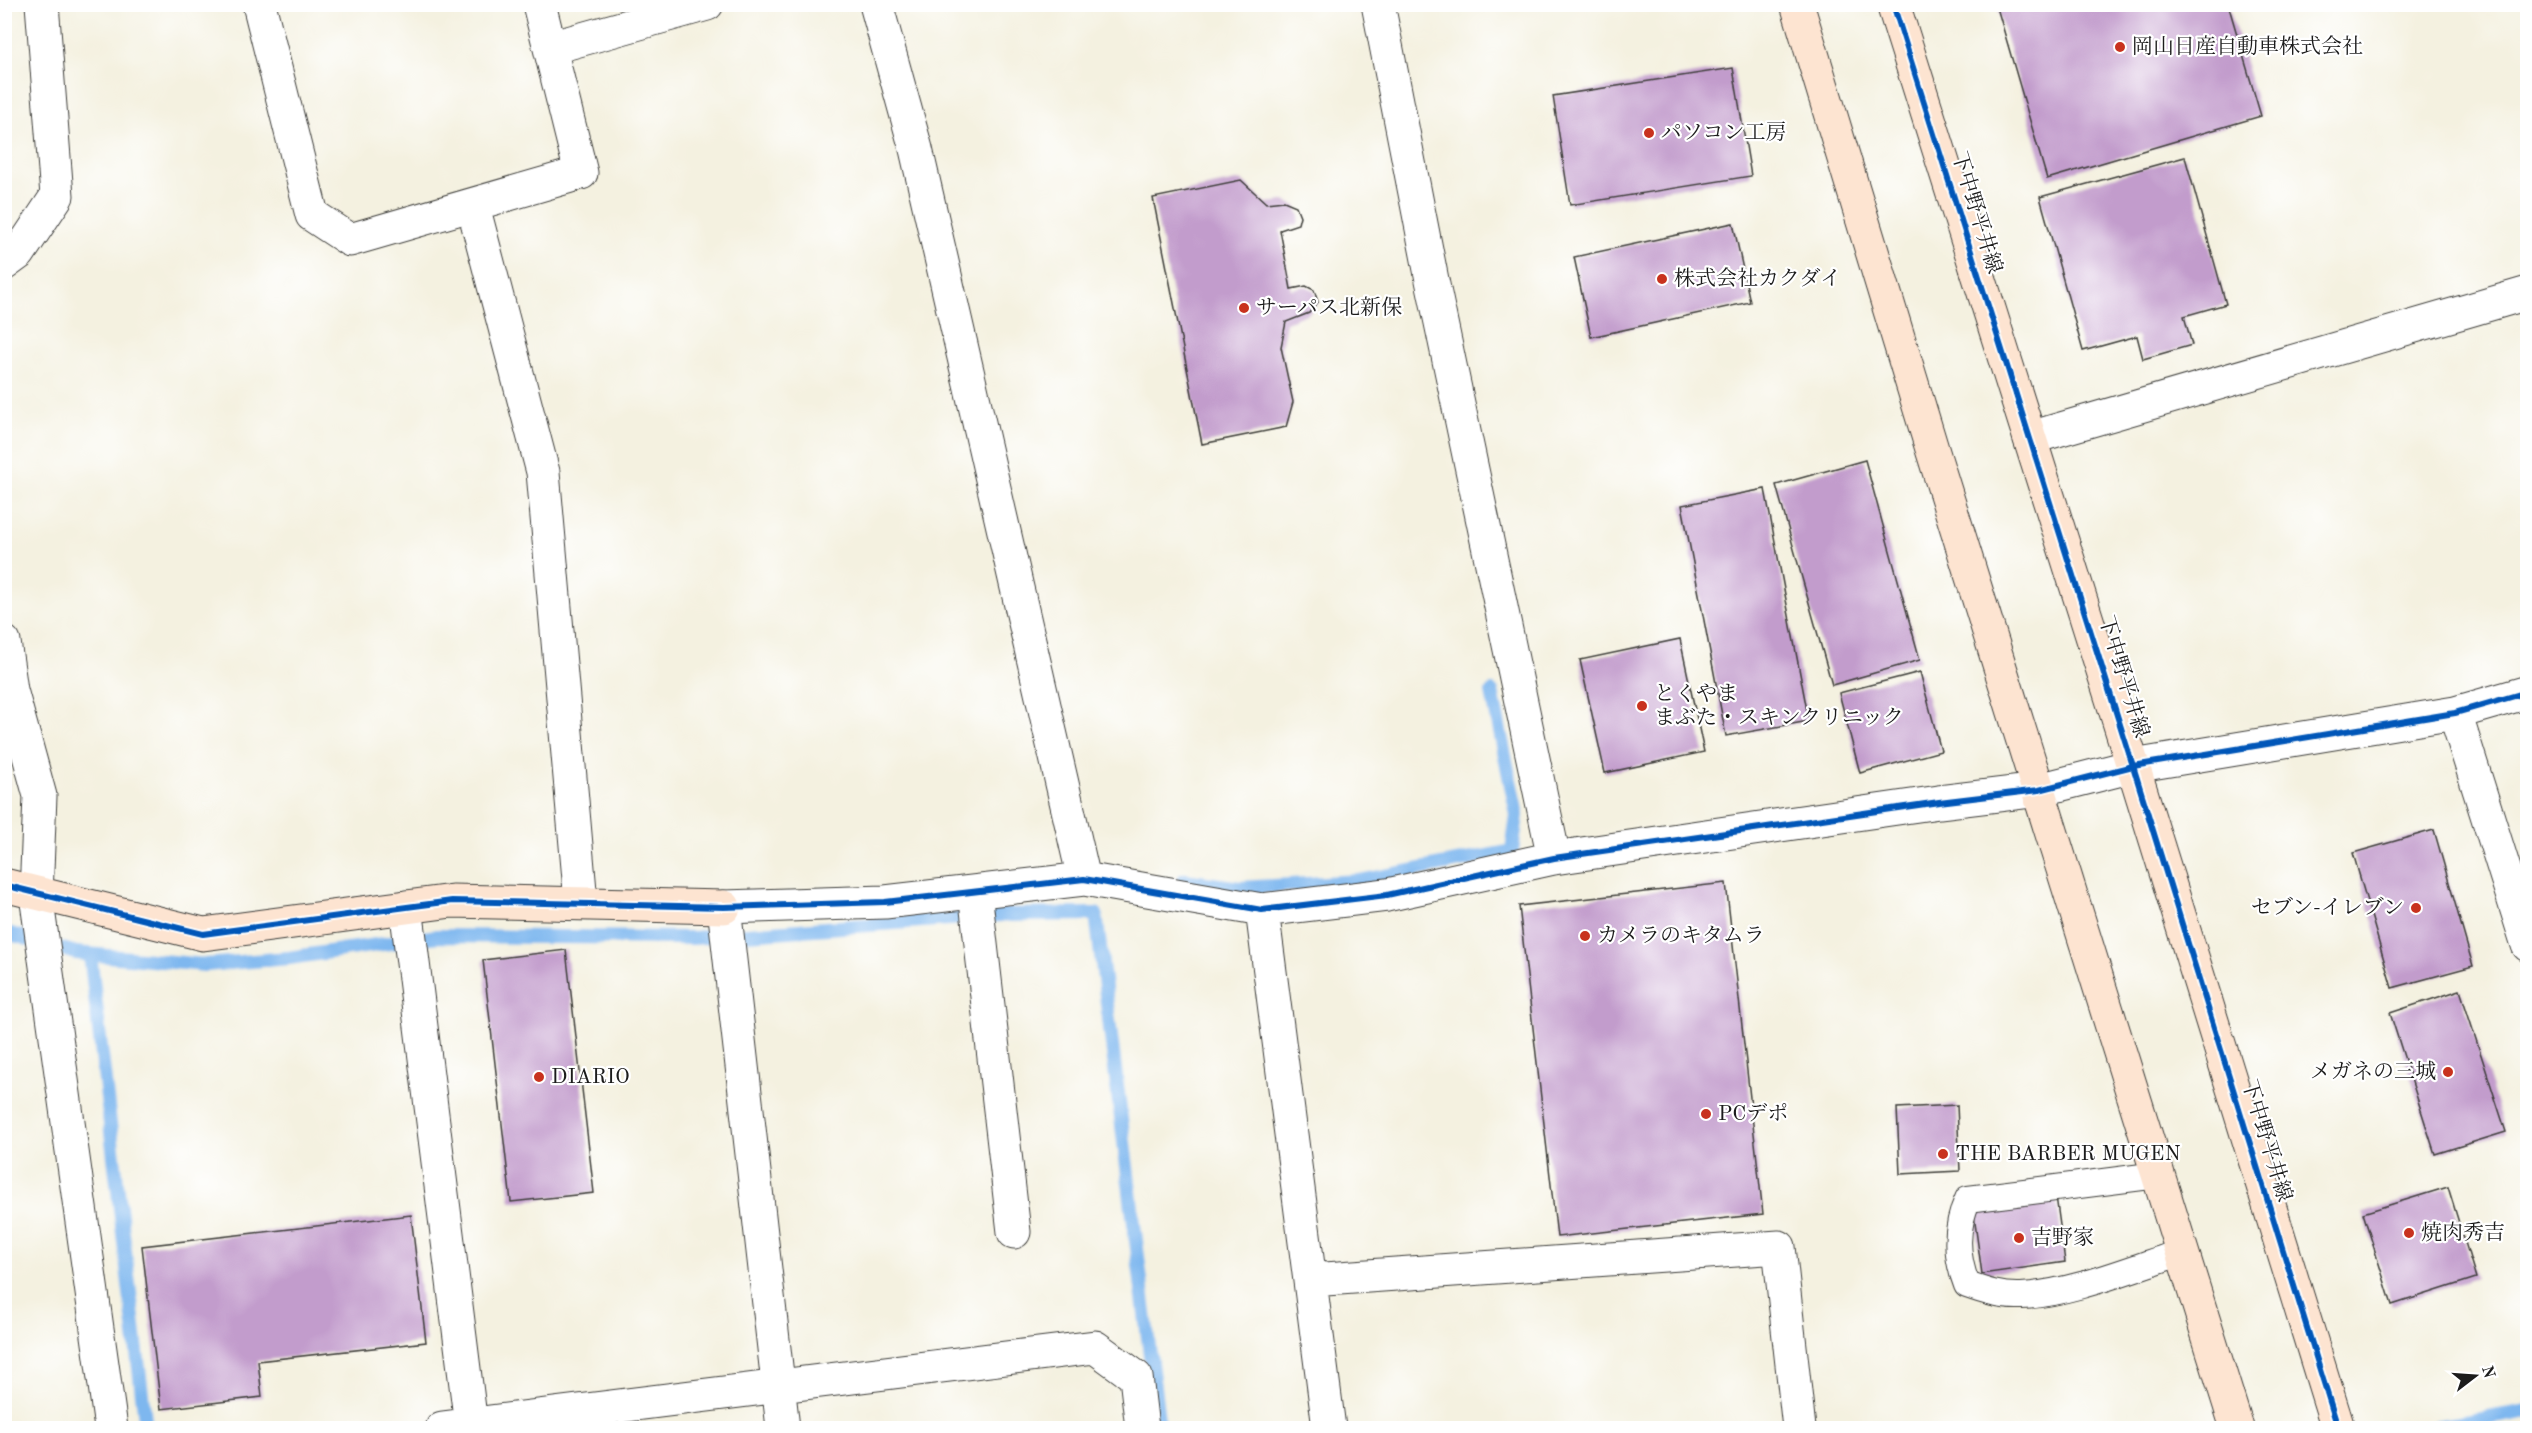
<svg xmlns="http://www.w3.org/2000/svg" width="2532" height="1433" font-family="'Old Standard TT','Noto Serif JP',serif">
<style>
.lines{fill:none;stroke-linecap:round;stroke-linejoin:round}
.stream{stroke:#7eb7ef;stroke-width:14}
.building{fill:#c29ccc}
.lane-casing{stroke:#3c3c39;stroke-width:28}
.street-casing{stroke:#3c3c39;stroke-width:35}
.secondary-casing{stroke:#3c3c39;stroke-width:35}
.lane{stroke:#fff;stroke-width:26}
.street{stroke:#fff;stroke-width:33}
.secondary{stroke:#fde4d1;stroke-width:33}
.cycleway-casing{stroke:#fff;stroke-width:10}
.cycleway{stroke:#0057b8;stroke-width:6}
.poi-dot{fill:#c8321e;stroke:#fff;stroke-width:2}
.labels{text-anchor:middle;dominant-baseline:central;stroke-width:4.5;stroke-linejoin:round;paint-order:stroke}
.poi-label{font-size:21px;fill:#1c1c1c;stroke:#fff;text-anchor:start}
.street-label{font-size:21px;fill:#1c1c1c;stroke:#fff}
</style>
<rect width="100%" height="100%" fill="#fff"/>
<filter id="ink" filterUnits="userSpaceOnUse"><feTurbulence type="fractalNoise" baseFrequency=".0167" numOctaves="2"/><feDisplacementMap in="SourceGraphic" scale="12" xChannelSelector="R" yChannelSelector="G"/><feConvolveMatrix kernelMatrix="1 2 1 2 8 2 1 2 1" color-interpolation-filters="sRGB"/></filter>
<filter id="wash" filterUnits="userSpaceOnUse"><feTurbulence type="fractalNoise" baseFrequency=".008" numOctaves="4" result="noise"/><feDisplacementMap in="SourceGraphic" scale="24" xChannelSelector="R" yChannelSelector="G"/><feGaussianBlur stdDeviation="1.35" result="paint"/><feColorMatrix in="noise" values="0 0 0 0 0 0 0 0 0 0 0 0 0 0 0 0 0 1.4 0 .05"/><feComposite in="paint" operator="in"/></filter>
<g filter="url(#wash)">
<rect width="100%" height="100%" fill="#f4f1e0"/>
<g class="lines">
<path class="stream" d="M1184,880L1240,888L1359,881L1512,851L1517,815L1492,692
M4,932L76,953L205,965L289,958L437,936L693,938L1001,915L1096,914L1159,1428
M90,954L146,1428
M2436,1427L2528,1411"/>
</g>
<g id="blocks">
<path class="building" d="M1996,4H2228L2261,116L2047,179Z
M1733,68L1751,176L1570,205L1553,96Z
M2185,157L2226,304L2184,316L2192,345L2143,359L2137,336L2083,351L2040,197Z
M1241,180L1266,203L1284,201L1296,206L1300,216L1298,224L1280,230L1291,289L1306,286L1314,290L1318,302L1309,313L1286,322L1281,347L1293,402L1286,427L1202,444L1153,198Z
M1733,223L1750,302L1591,337L1574,257Z
M1865,460L1920,660L1832,685L1776,485Z
M1765,489L1809,721L1726,736L1682,505Z
M1680,639L1704,752L1605,773L1580,660Z
M1920,672L1941,751L1860,773L1839,693Z
M4,763L9,785L4,786Z
M2434,830L2473,966L2392,988L2353,853Z
M1726,883L1763,1214L1557,1237L1519,906Z
M566,950L594,1193L511,1202L483,960Z
M2460,990L2506,1132L2435,1154L2390,1013Z
M1957,1105L1960,1171L1900,1174L1897,1108Z
M2448,1187L2476,1278L2392,1305L2363,1213Z
M2056,1196L2065,1262L1982,1274L1973,1208Z
M411,1215L426,1342L258,1361L262,1397L161,1409L142,1246Z"/>
</g>
</g>
<g filter="url(#ink)">
<use href="#blocks" fill-opacity="0" stroke="#3c3c39" stroke-width="1.5"/>
<g class="lines">
<g class="lane-casing">
<path id="lane" d="M2158,1175L1968,1199C1955,1228 1955,1255 1967,1285C1984,1291 2002,1297 2021,1296C2071,1294 2134,1267 2183,1252"/>
</g>
<g class="street-casing">
<path id="street" d="M259,4L312,215L350,240L581,173L539,4
M876,4L916,149L1084,879
M1378,4L1432,280L1554,858
M550,48L707,4
M473,206L543,472L581,902
M4,264L19,253L57,196L42,4
M2030,438L2528,293
M4,642L11,690L40,796L36,895L111,1428
M2455,713L2528,945
M975,892L1014,1232
M406,907L471,1425
M1262,910L1329,1428
M1311,1280L1779,1247L1799,1428
M442,1428L1095,1347L1136,1377L1142,1428
M783,1428L724,907L885,902L1084,879L1262,910L1387,895L1554,858L1939,802L2039,790L2133,766L2455,713L2528,692"/>
</g>
<g class="secondary-casing">
<path id="secondary" d="M1797,4L1932,449L2237,1428
M1893,4L2133,766L2338,1428
M4,885L203,934L452,901L724,907"/>
</g>
<use href="#lane" class="lane"/>
<use href="#street" class="street"/>
<use href="#secondary" class="secondary"/>
<g class="cycleway-casing">
<path id="cycleway" d="M1893,4L2133,766L2338,1428
M4,885L203,934L452,901L724,907L885,902L1084,879L1262,910L1387,895L1554,858L1939,802L2039,790L2133,766L2455,713L2528,692"/>
</g>
<use href="#cycleway" class="cycleway"/>
</g>
</g>
<g class="poi-dot">
<circle cx="2120" cy="47" r="6"/>
<circle cx="1649" cy="133" r="6"/>
<circle cx="1662" cy="279" r="6"/>
<circle cx="1244" cy="308" r="6"/>
<circle cx="1642" cy="706" r="6"/>
<circle cx="2416" cy="908" r="6"/>
<circle cx="1585" cy="936" r="6"/>
<circle cx="2448" cy="1072" r="6"/>
<circle cx="539" cy="1077" r="6"/>
<circle cx="1706" cy="1114" r="6"/>
<circle cx="1943" cy="1154" r="6"/>
<circle cx="2409" cy="1233" r="6"/>
<circle cx="2019" cy="1238" r="6"/>
</g>
<g class="labels">
<g class="poi-label">
<text x="2132" y="47">岡山日産自動車株式会社</text>
<text x="1661" y="133">パソコン工房</text>
<text x="1674" y="279">株式会社カクダイ</text>
<text x="1256" y="308">サーパス北新保</text>
<text x="1654" y="694">とくやま<tspan x="1654" dy="24">まぶた・スキンクリニック</tspan></text>
<text x="2404" y="908" text-anchor="end">セブン-イレブン</text>
<text x="1597" y="936">カメラのキタムラ</text>
<text x="2436" y="1072" text-anchor="end">メガネの三城</text>
<text x="551" y="1077">DIARIO</text>
<text x="1718" y="1114">PCデポ</text>
<text x="1955" y="1154">THE BARBER MUGEN</text>
<text x="2421" y="1233">焼肉秀吉</text>
<text x="2031" y="1238">吉野家</text>
</g>
<g class="street-label">
<text transform="translate(1976 213) rotate(73)">下中野平井線</text>
<text transform="translate(2123 677) rotate(73)">下中野平井線</text>
<text transform="translate(2266 1141) rotate(73)">下中野平井線</text>
</g>
</g>
<rect width="2532" height="1433" fill="none" stroke="#fff" stroke-width="24"/>
<g transform="translate(2475 1376) rotate(73)" stroke="#ffffff" stroke-width="4.5" paint-order="stroke">
<path d="M0-4.5L10 22L0 15L-10 22Z" fill="#1c1c1c"/>
<text y="-9" font-size="16" font-weight="bold" text-anchor="middle" fill="#1c1c1c">N</text>
</g>
</svg>
